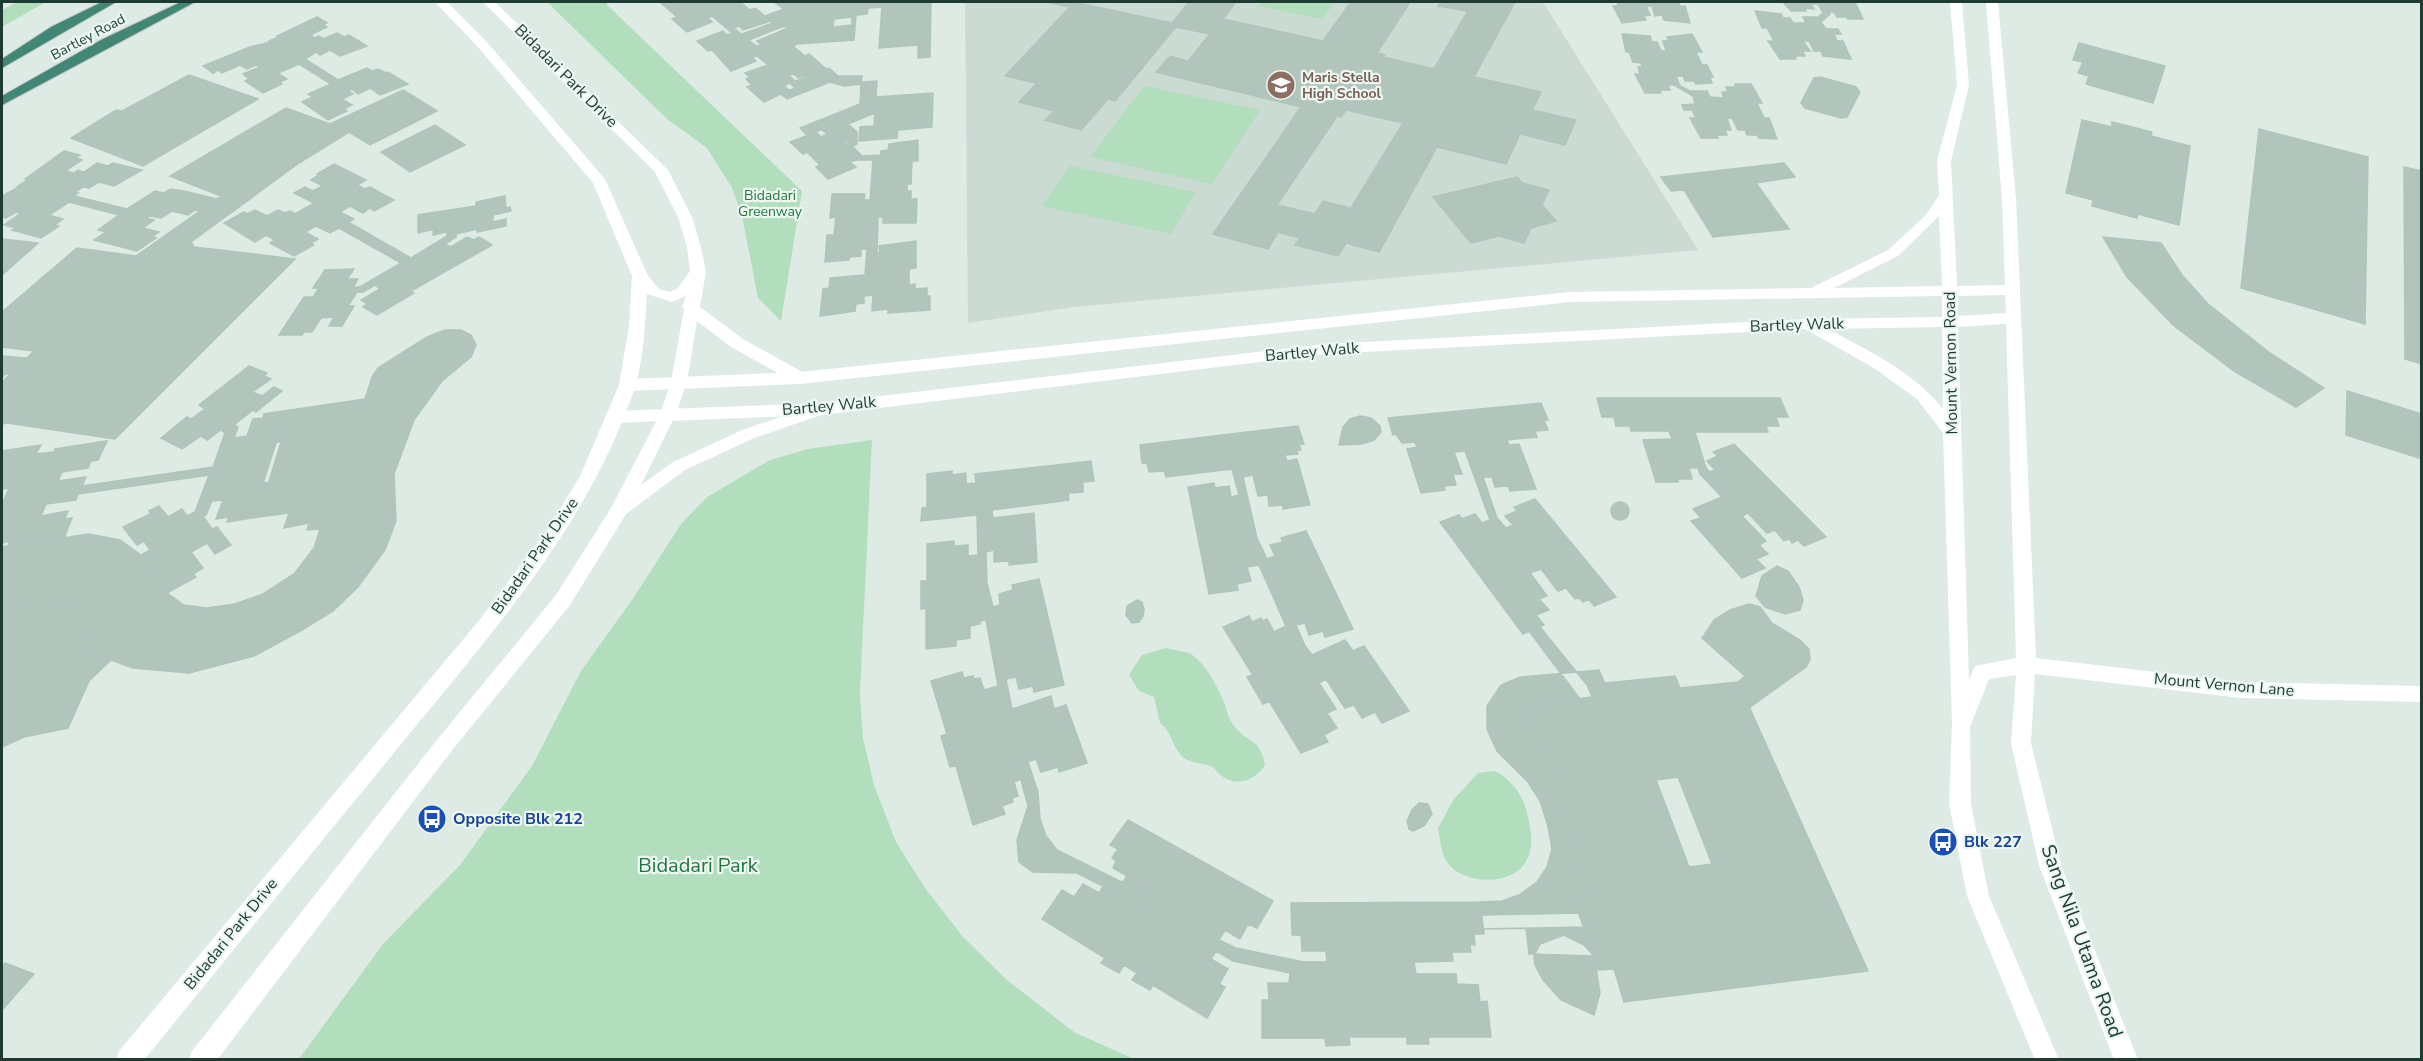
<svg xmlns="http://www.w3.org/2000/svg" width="2423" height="1061" font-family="'Nunito Sans',sans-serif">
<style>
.built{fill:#cbdad3}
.green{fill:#b3debe}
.building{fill:#b2c5bd;stroke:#afc5bb;stroke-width:1.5;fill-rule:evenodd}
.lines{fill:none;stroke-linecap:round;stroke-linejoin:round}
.trunk-casing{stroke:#c0c8c6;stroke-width:2}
.minor{fill:#fff;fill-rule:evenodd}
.tertiary{fill:#fff;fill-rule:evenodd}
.trunk{fill:#428775;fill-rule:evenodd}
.labels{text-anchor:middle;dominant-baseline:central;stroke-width:4.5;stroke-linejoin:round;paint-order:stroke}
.far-street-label{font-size:14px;fill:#1d3b32;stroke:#edf7f2}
.far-education-label{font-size:14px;font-weight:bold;fill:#785e54;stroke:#edf7f2;text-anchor:start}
.far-park-label{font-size:14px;fill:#247541;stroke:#edf7f2}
.street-label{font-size:16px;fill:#1d3b32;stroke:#edf7f2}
.transit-label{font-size:16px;font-weight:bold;fill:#164399;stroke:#edf7f2;text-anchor:start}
.near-park-label{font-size:20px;fill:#247541;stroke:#edf7f2}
.near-street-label{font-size:20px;fill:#1d3b32;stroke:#edf7f2}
</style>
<rect width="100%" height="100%" fill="#ddebe4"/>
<path class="built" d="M965,2H1543L1698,250L1074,307L968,323Z"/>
<path class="green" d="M17,2H46L2,27V10Z
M547,2H607V5L802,191L781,321L758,298L742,216L732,188L707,148L667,119Z
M1261,2H1335L1322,19L1258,6Z
M1144,86L1260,110L1212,184L1090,157Z
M1070,166L1196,192L1171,234L1042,206Z
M872,440L860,693L863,738L874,785L896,842L925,888L963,937L1007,980L1074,1032L1134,1059H299L383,944L460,865L532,766L581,671L634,597L681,524L707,497L770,460L808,449Z
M1166,648C1173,650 1182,651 1189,653C1203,660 1216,684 1222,697C1227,708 1227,718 1235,727C1249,744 1260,738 1265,765C1257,778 1240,787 1225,778C1219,775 1216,768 1210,766C1201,762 1187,764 1180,754C1171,743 1172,732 1160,723L1154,697L1139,691L1129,675L1142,655Z
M1495,771C1512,780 1523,795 1527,813C1531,830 1535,847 1525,863C1510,887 1459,885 1445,859C1441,851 1440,837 1438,828L1454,799L1478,773Z"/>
<path class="building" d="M660,2H740L750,10L755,8L771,21L743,30L739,26L734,28L756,46L761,45L757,41L781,31L797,44L793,46L805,56L809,54L826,69L798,78L794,74L788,76L784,73L780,74L790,83L784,86L789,90L764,102L747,87L752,85L746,79L750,77L745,73L768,65L757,56L752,57L756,61L731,71L712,50L708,51L697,41L723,31L727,35L732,33L712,16L708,18L712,22L687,32L672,19L677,17Z
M774,2H931V4L868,8L867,14L856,15L854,40L797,44L781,31L787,28L785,26L779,28L765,16L784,9Z
M1047,2H1085L1082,4L1172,23L1189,2H1236L1223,19L1323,41L1351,2H1410L1377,53L1385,55L1383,57L1434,69L1468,11L1438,6L1441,2H1515L1474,77L1541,92L1532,110L1576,120L1565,145L1520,134L1506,164L1437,147L1379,252L1346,243L1338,256L1295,245L1300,238L1278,232L1268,249L1253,245L1213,234L1301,107L1156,72L1170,56L1188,61L1210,34L1176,27L1115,101L1108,99L1081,130L1045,120L1054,111L1019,102L1037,83L1005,76L1070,7ZM1346,110L1403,123L1351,208L1323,201L1315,214L1277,205L1337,116L1341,117Z
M1617,2H1678L1680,6H1685L1690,23L1664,20L1662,15L1655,16L1652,6H1646L1650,15L1644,16L1646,20L1622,23L1613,6H1618Z
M1783,2H1855L1863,19H1848L1846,17H1837L1834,12H1828L1830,14L1821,22L1826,29H1838L1841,34H1834L1837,41H1843L1851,59L1823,56L1821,51H1814L1809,41H1803L1810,51H1802L1805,56H1795L1796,59H1780L1768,41H1774L1767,28H1762L1755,11L1781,14L1783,18H1790L1793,23H1806L1803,17H1818L1823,13L1818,4H1811L1814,9L1805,8L1806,11H1791Z
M931,4L930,57L918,58V45L879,48L882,7Z
M317,17L327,23L323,25L327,27L310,35L315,38L319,36L323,39L337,33L344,37L349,35L367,46L340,56L330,50L320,55L316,52L305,59L338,80L367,68L372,71L378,69L386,73L388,72L408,84L380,95L370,88L358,94L352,89L348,91L353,94L342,99L352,105L344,109L347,111L328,120L302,102L313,97L308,94L331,84L299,64L278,73L287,79L279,82L282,84L263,93L245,81L249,79L243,74L260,67L256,65L247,69L240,65L222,73L218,70L213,73L203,66L250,47L271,42L269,41L279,37L277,36Z
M852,17V25L833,27L834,19Z
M773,23L779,28L749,40L742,34Z
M1622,34L1650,36L1652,42H1657L1661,51H1666L1663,41H1669L1667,37L1692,34L1702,52H1696L1702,65H1707L1713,77H1710L1712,83L1696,84L1694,81H1685L1683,76H1676L1680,86L1690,91H1707L1710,97L1724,98L1722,92H1728L1726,87H1736L1735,84H1751L1762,103H1757L1764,118H1769L1777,139L1759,138L1757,135H1747L1745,130H1738L1732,118H1727L1731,130H1725L1727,135H1716L1718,138H1701L1690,118H1696L1692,110H1684L1682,105L1695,104L1693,96L1674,85H1668L1670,90H1660L1661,93H1645L1635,74H1640L1638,67H1642L1641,63L1633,62L1629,52H1626Z
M2079,43L2165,66L2153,103L2086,84L2089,76L2078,73L2083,62L2073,60Z
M829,68L838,76H862L861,84L844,86L830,82L787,99L781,94L795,88L780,74L784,73L796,81Z
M189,75L258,99L143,166L71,138L116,110L122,111Z
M1820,77L1856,87L1860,92L1847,117L1841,118L1805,108L1801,103L1814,78Z
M877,81L875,113L848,124L857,132V144L851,147L843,140L847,139L832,126L807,135L800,128L860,104L861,82Z
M403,90L437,111L370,145L349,132L299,163L191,242L194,247L295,259L115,439L7,423L2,424V382L34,351L2,347V312L77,248L136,256L221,196L170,176L286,108L330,124Z
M933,93L932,127L898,130L897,138L859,141L860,127L874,126L876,97Z
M2082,120L2112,127V122L2152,132L2151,136L2190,146L2179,225L2138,214L2137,218L2092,206L2093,200L2066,193Z
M435,125L465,145L410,172L381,152Z
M832,126L862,156L881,155V151L888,150L889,144L918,140V161H912L911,184H907V191H911V199H917L916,223H883V217H878L877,253H880L879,246L916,241V268L909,269V285L915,284V289L927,288V296H930V310L888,313V309L872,311L873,295L864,296V303L856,304L855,311L820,316L823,289L829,288L830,278L865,275L867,249H861V256L849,257V260L825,262L827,235H834L836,217L830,218L832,194H865L864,200H870L873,160H856L850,162L856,167L828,179L816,167L820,165L807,152L803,154L790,142L816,132L821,137L827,134L822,130Z
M2259,129L2368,157L2365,324L2241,288Z
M64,151L80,155L76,158L82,160L65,171L74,173L78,170L84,172L97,163L108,166L113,163L142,170L114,186L99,182L89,188L83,187L74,193H78L74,196L127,209L155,191L164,193L170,189L184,191L217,199L199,211L195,210L188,215L172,211L161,218L150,216L146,218L154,220L143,228L159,232L152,237L156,238L137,251L94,240L106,232L98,230L119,215L69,202L49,215L63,219L55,225L59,226L41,238L12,230L16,228L4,225L21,213L16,212L6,218L2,217V196L21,186H18L28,180L25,179Z
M1784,163L1795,177L1756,183L1789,229L1713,237L1684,190L1671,191L1661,177Z
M334,164L366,180L357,185L365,189L370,187L394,200L374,211L370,208L363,213L350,206L340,212L354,219L348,222L411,258L447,236V232L433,235L434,229L418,233V215L476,206V202L505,196L506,208L510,207L511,211L493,215V222L506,219V226L477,232V229L456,234V237L445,244L451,247L467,237L474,240L479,237L492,245L411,291L414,293L377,315L363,307L367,304L361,300L380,289L375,285L363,292H357L348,306H354L342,326H329L334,317L321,318L312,332H304L302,335H279L304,297H313L319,288H313L325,270L354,269L347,279H358L353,287H360L401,263L339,228L330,233L316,226L305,232L318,239L311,243L314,245L294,256L270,243L275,240L266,235L255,242L224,223L244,212L247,214L255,210L267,216L278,210L285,213L290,211L295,214L314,203L294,193L305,187L313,191L323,186L311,180L319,175L317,174Z
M2404,167L2422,171V364L2405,359Z
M1517,177L1522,183L1549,190L1542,205L1556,221L1531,228L1524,243L1499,236L1471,243L1433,197Z
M2103,237L2161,243L2182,275L2208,304L2270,353L2324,388L2296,407L2234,371L2173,325L2127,277Z
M2,239L38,243L2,275Z
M445,330H461L471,335L476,345L471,357L442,381L414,420L394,474L396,521L385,550L358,587L333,611L302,630L254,656L189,673L133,668L111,660L89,648L65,608L55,604L2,609V547L89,534L120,540L141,555L167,593L184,605L207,608L235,604L263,594L294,574L314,548L320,529L307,530L309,523L284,528L289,513L258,517L291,410L365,399L372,377L378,368L427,337Z
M2,356L27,358L10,374H5L2,378Z
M249,366L267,373L264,376L271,379L252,392L262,396L274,387L282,391L256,412L253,410L234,425L238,427L234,438L247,436L253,419L263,418L264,414L291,410L281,441L276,443L263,483L269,482L258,517L227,522L229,517L216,519L223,500L212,501L206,515L203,516L212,529L217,527L231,545L215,554L207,543L191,552L203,568L193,574L196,577L167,593L141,555L150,550L144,541L137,545L123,527L150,514L149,511L159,506L168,517L182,509L187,516L195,512L209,475L78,494L76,500L46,504L41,516L68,511L65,519L72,518L64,538L8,546L10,541L2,543V505L9,488L2,489V451L41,445L36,454L54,452L55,449L107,441L98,460L91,461L88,468L62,472L58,481L86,477L82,486L213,467L225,433L221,430L207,440L201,436L182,449L161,438L187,417L191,419L205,409L199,405Z
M2347,391L2422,414V459L2346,435Z
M1597,398H1780L1788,417H1776L1779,426H1766L1768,432H1695L1706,468L1710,472L1715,470L1707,461L1718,456L1713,452L1734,444L1826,537L1804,546L1798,540L1792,543L1789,538L1784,541L1775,530L1767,533L1748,513L1742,516L1766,541L1759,545L1768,554L1756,559L1765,568L1742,578L1691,521L1701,518L1693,509L1722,497L1700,474L1698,468H1689L1692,479H1678V482H1656L1643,440L1672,439L1669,431H1631L1630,426H1616L1614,417H1602Z
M1541,403L1548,420H1544L1548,430L1535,431L1537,437L1507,440L1509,445L1519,444L1536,489L1510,491L1508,486L1495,487L1492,477H1483L1497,518L1506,528L1513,525L1505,516L1517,511L1514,507L1535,499L1616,597L1594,606L1589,599L1583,602L1579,598L1575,599L1566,588L1558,591L1541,569L1530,573L1547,596L1539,599L1549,610L1536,615L1544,625L1523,634L1440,522L1459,515L1462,519L1475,514L1482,523L1490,520L1465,451L1454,452L1462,474H1453L1456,485L1444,486L1445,490L1421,493L1407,449L1417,447L1415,442L1402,443L1396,434L1393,435L1388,418Z
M1360,416L1371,418L1380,426L1381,432L1374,440L1362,444L1339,445L1343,427L1350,419Z
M1298,426L1304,444L1299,445L1301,450H1297L1298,454L1285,455L1287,461L1297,459L1310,505L1283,509V505L1269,506L1268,495L1258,496L1253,475L1243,477L1257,538L1267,559L1275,556L1270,545L1283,542L1281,538L1306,531L1353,629L1325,637L1323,631L1309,635L1305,623L1296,625L1305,646L1312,655L1345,640L1353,651L1364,646L1409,711L1382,723L1375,712L1362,718L1354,705L1345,708L1326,679L1319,683L1336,709L1327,713L1337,728L1324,735L1328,742L1301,753L1269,701L1263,704L1247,677L1253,675L1223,627L1249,616L1252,622L1261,618L1262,621L1267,619L1274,632L1286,626L1259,565L1247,567L1251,581L1237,584L1238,590L1209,594L1188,487L1214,483L1215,488L1229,486L1231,497L1239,495L1232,469L1166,477L1164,471L1149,472L1147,463H1142L1140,445Z
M1091,461L1094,481L1083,482V492L1068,493L1069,500L992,510L993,518L1034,513L1037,562L1009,565V561L994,562V550L986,552L987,583L993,607L1000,605L999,594L1013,590L1012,585L1039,579L1064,685L1034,692L1033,686L1019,689L1016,677L1006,679L1012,709L1051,696L1054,709L1066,705L1087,763L1059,772L1058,767L1041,772L1036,759L1027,762L1023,747L1013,750L1022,779L1014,782L1018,796L1012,798L1013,802L1002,806L1005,814L973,825L956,766L950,767L941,736L947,734L931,681L962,672L964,678L973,676L974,679L980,678L984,690L998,686L986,620L980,621V624L970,626V638L956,640V646L926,649V608L921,609V581H927V544L954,541V546L968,545V556L978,555L977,515L921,521L922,508L927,507V474L952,471V475L966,473V484L976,483L975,474Z
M1611 511a9 9 0 1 1 18 0a9 9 0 1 1-18 0Z
M1777,566L1788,571L1799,587L1803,600L1800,610L1785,614L1765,607L1756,596L1762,576Z
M1137,600L1142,602L1144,609L1143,616L1139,622L1132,623L1126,615L1127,606Z
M55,604L65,608L89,648L111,660L89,681L68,728L24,737L2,747V609Z
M1749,604L1760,607L1772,623L1800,640L1809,649L1810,660L1806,667L1750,707L1738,682L1745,676L1702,638L1714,620L1730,610Z
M1540,627L1587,685L1592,697L1580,699L1529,631Z
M1599,670L1605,684L1587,685L1592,697L1529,705L1591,896L1574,899L1594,956L1529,954L1526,928L1483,929L1480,902L1502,901L1519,895L1537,882L1547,867L1552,849L1548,826L1540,801L1528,782L1497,751L1487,729V706L1501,685L1520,677Z
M1675,676L1680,688L1738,682L1868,971L1624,1002L1614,969L1598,970L1574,899L1591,896L1529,705L1592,697L1587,685ZM1678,777L1712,864L1689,867L1656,780Z
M1023,747L1038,792L1040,819L1046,836L1057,850L1152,897L1146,908L1077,873L1033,872L1019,862L1017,840L1028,806L1013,750Z
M1419,803L1428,804L1432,814L1424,826L1413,831L1409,829L1407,821L1412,810Z
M1128,820L1273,901L1257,928L1248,924L1240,939L1225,930L1219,940L1236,948L1304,962H1327L1326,951H1302L1301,935H1292L1291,903L1480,902L1484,934H1474L1475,945L1470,944L1471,952H1452L1453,961L1414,962L1416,974H1456L1457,984L1478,985L1480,1002L1487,1001L1491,1037H1428L1429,1044H1407V1037H1349L1350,1045L1326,1046L1325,1038H1262V1000H1269L1268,983H1289L1290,973L1233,961L1216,951L1211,959L1228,969L1219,984L1225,987L1207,1018L1153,985L1150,990L1132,980L1137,973L1124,965L1119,973L1101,963L1105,958L1042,919L1062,890L1074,897L1083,884L1099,893L1104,885L1146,908L1152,897L1123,882L1127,876L1113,868L1116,861L1112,858L1118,849L1110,845Z
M1579,913L1584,927L1483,929L1482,920V915Z
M1564,935L1584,945L1594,956L1600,993L1594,1015L1561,1000L1543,980L1535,965L1534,956L1540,944Z
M5,963L34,974L2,1010V967Z"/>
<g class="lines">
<g class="trunk-casing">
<path id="trunk" d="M102,2H116L2,68V59L51,27Z
M181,2H195L2,105V96L101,40Z"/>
</g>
<path class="minor" d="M1950,2H1962L1969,85L1951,161L1957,286L2005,285L2002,199L1986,2H1998L2016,199L2036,658L2241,682L2422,686V702L2241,698L2035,674L2031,743L2061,865L2138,1060H2114L2039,865L2011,743L2016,675L1989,679L1970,727L1971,804L1989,896L2059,1060H2035L1967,896L1949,804L1952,723L1943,433L1917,399L1874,368L1805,329L1326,354L821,415L614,423L608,421L606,417L608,413L614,411L821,403L1326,344L1806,319L1942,317V296L1570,302L800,384L627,391L621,389L619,385L621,381L627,379L800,372L1570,292L1811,288L1888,250L1926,215L1939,195L1937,161L1957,85ZM1939,216L1942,286L1834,288L1898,256ZM2005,295L2006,313L1958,316V296ZM2006,324L2016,658L1975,666L1969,680L1958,327ZM1942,327L1943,409C1914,372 1869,351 1828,329Z"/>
<path class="tertiary" d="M435,2H447L485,40L605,179L647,274L659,289L670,292L678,288L690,271L687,247L678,217L655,172L483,2H495L668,170L692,217L701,247L706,272L700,307L743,339L806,374L808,378L806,382H794L731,347L697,321L687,382L676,414L641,485L673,462L742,430L821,403L827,405L829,409L827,413L754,438L685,470L626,514L570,605L450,753L217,1060H189L192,1051L436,741L556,595L611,508L660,414L671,382L684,309L682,307L686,296L672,302L647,294C645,324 644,358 635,387C586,534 476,651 380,770C301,866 223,963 144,1060H116L119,1051L481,618L550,526L580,476L619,385L629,326L632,276L593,183L477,46Z"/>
<use href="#trunk" class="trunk"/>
</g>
<defs>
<g id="school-disc" transform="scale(1.5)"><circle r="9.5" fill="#8d6e63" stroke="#edf7f2"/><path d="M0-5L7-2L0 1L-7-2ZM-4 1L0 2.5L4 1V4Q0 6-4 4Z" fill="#fff"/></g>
<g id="bus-disc" transform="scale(1.5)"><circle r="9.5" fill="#1a4fb4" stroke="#edf7f2"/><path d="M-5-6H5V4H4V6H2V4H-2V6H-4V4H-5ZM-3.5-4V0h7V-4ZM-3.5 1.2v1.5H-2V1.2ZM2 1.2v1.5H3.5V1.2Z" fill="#fff"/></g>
</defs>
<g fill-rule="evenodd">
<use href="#school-disc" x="1281" y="85"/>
<use href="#bus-disc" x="432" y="819"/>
<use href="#bus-disc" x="1943" y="842"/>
</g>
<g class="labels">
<g class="far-street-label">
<text transform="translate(88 37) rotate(-28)">Bartley Road</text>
</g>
<g class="far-education-label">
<text x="1302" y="77">Maris Stella<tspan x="1302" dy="16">High School</tspan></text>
</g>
<g class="far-park-label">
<text x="770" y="195">Bidadari<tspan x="770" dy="16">Greenway</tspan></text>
</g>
<g class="street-label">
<text transform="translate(566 76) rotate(45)">Bidadari Park Drive</text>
<text transform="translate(1797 325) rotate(-2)">Bartley Walk</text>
<text transform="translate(1312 352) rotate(-5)">Bartley Walk</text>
<text transform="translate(1951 363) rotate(-91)">Mount Vernon Road</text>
<text transform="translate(829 406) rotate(-5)">Bartley Walk</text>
<text transform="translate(535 556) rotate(-55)">Bidadari Park Drive</text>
<text transform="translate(2224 685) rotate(5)">Mount Vernon Lane</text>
<text transform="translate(231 934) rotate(-51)">Bidadari Park Drive</text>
</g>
<g class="transit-label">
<text x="453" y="819">Opposite Blk 212</text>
<text x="1964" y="842">Blk 227</text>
</g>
<g class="near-park-label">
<text x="698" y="865">Bidadari Park</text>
</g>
<g class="near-street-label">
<text transform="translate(2082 941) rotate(70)">Sang Nila Utama Road</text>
</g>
</g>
<rect width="2423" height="1061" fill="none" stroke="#1d3b32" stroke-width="6"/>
</svg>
